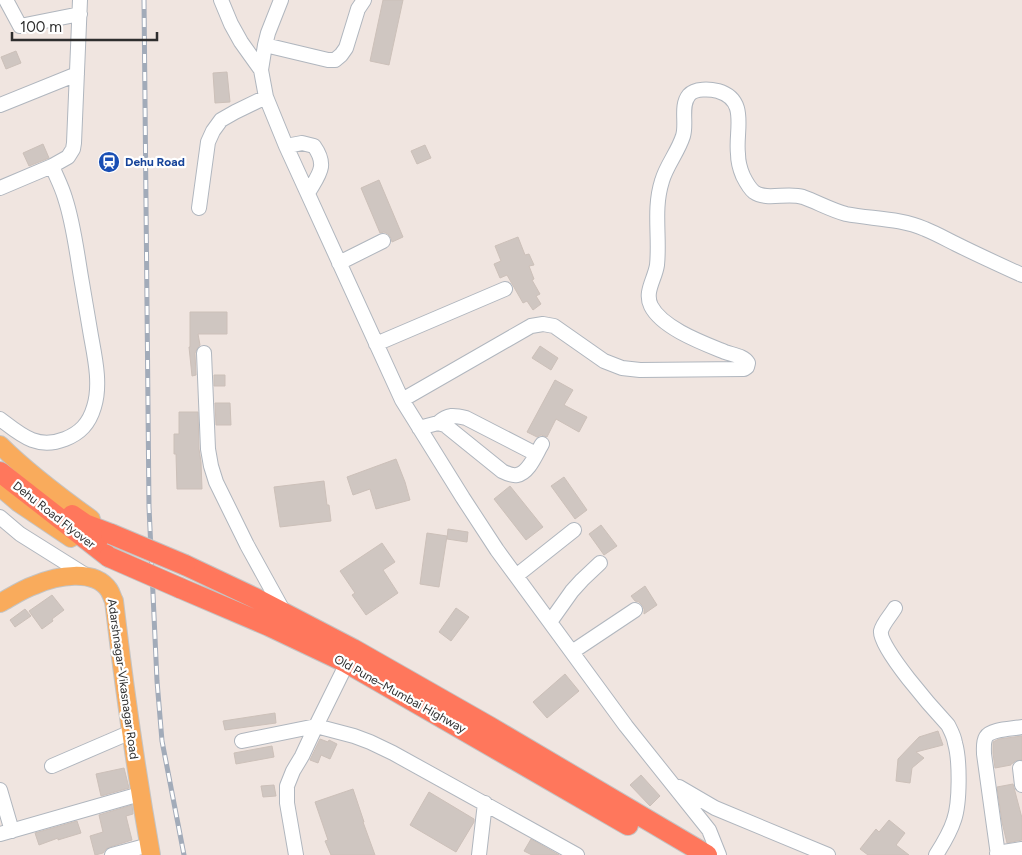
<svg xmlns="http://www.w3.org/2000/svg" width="1022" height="855" font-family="Figtree,sans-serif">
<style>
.building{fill:#cfc6c1;stroke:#ccc0b9}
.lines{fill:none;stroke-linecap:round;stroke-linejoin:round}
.minor-casing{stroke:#b0b6be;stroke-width:16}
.major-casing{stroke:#c4c4c4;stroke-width:20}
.highway-casing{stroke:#c4c4c4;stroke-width:22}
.minor{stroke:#fff;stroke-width:14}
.major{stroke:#f9ab5c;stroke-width:18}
.highway{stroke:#ff775c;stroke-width:20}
.rail-casing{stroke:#a2abb9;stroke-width:5}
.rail{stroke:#fff;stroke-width:3;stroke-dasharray:9;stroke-linecap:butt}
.highway-bridge-casing{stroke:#c4c4c4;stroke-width:22;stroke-linecap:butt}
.highway-bridge{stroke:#ff775c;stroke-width:20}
.labels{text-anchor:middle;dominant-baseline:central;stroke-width:4.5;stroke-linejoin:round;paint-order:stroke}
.transit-label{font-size:12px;font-weight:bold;fill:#164399;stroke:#fff;text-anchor:start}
.street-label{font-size:12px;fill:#2e2e2e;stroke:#fff}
</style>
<rect width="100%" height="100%" fill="#f0e5e0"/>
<path class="building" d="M383,0H403L389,65L370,61Z
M16,51L21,63L6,69L1,57Z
M227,72L230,102L215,103L213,73Z
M43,144L49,158L29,166L23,153Z
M425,145L431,158L417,164L411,151Z
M379,180L403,237L392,242L391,238L388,234L384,232L380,233L361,188Z
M518,237L525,255L529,254L534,265L529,266L534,279L532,280L540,294L536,296L541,304L533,310L527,301L523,303L507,275L500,278L494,264L501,261L495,246Z
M190,312H227V334H198L200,345L197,349L195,353L196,375L192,376L189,347H190Z
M540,346L558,358L551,370L532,358Z
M214,375H225V386H214Z
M555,380L573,390L564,405L587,417L579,432L556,419L547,437L541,435L537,437L527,432Z
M215,403H230L231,425H216Z
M179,412H198L199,449L201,462L202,489H177L176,454H174V434H179Z
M396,459L405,482L410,500L376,509L370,489L353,495L347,477Z
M564,477L587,510L575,519L551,486Z
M324,481L327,505H329L331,521L280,527L274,487Z
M510,486L543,527L526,540L494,499Z
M601,525L617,546L604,555L589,534Z
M448,529L468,532L467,542L447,539Z
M427,533L447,536L439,587L420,584Z
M382,543L395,562L383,570L398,593L366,615L352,595L355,593L340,571Z
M645,586L657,605L644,614V609L642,605L639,602L635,601L631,596Z
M52,595L64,610L52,619L53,621L42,629L29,611Z
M456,608L469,617L451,641L439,632Z
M25,609L31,616L15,627L10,620Z
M565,674L579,691L547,718L533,702Z
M275,713L276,723L225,730L223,721Z
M938,731L943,745L916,752L924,758L912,768L910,783L896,781L898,759L919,737Z
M1022,736V760L1015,761L1013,763L1011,764V765L995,768L993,753V742L999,739Z
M320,739L328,742L329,740L337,744L330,759L321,755L318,763L310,760Z
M272,746L274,757L236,764L234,753Z
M124,768L129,788L101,796L96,774Z
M641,775L660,796L650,806L630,785Z
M1013,784L1022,818V840L1007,843L1002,822L997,787Z
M274,785L276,796L263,797L261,786Z
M353,789L364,822H363L375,855H331L325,841L328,840L315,802Z
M429,792L474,819V822L456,852L410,825Z
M132,805L133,814L126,816L132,840L110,847L106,849L103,853L95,855L90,836L103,832L99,815Z
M889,820L905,833L896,845L909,855H868L860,849L876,829L879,832Z
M77,821L81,833L58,840V838L39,845L35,833Z
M531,839L559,855H532L524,851Z"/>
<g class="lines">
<g class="minor-casing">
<path id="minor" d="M6,0L20,26L80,14
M221,0L231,24L241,42L261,70
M281,0L268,33L265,45L261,70L266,97L286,146L402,400L463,498L497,550L626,726L709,830L719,855
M265,45L328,60H335L341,55L346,48L358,9L364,0
M0,105L77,74
M286,146L302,143L314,146C328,166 319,174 308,193
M0,188L52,166L68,157L73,149L74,143L80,0
M199,208L208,142L213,131L221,120L235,112L266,97
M339,263L383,241
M376,344L505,289
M204,353L208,449L211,466L216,482L247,545L285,614
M402,400L531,326L543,324L554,326L604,361L622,368L640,370L744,369L747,367L748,363C744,356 733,355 725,352C703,343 662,328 651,306C644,292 655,279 657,265C660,237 653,209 662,181C666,166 678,152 683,136C687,123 680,106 689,95C695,88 710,89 718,91C749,100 735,131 738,154C738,161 740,169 743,176C746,182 749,188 754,192C767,201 787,192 803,197C817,202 831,210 846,214C872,219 900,218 925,229C935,233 946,239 956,244C978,255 1000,265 1022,275
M0,419C21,435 37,450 65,439C80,433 89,424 94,407C101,385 95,358 91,336C88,318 85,301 82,283C77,255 74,225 65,198C62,187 56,176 52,166
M438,423C448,414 454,415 466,418L536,454
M419,428L438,423L445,425L502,471C506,473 511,476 517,475C529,473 536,454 542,444
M0,517L20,534L87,576
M516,576L574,530
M895,608C891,615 883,623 881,631C878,647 935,711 948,725C951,731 954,736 955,743C960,760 960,803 954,820C950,833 943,844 936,855
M550,622L572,591L582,580L600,563
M572,652L635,610
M242,741L316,726L354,736L370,742L393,753L577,855
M52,766L131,732
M1020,768L1022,785
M679,787L715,808L828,855
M0,790L12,831
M0,834L140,794
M997,853L1022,849
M112,855L149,845
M296,855L287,803V786L293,771L302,756L316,726L351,655
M479,855L485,803
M998,855L984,754C984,749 983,742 986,737C991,729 1012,729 1022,727"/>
</g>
<g class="major-casing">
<path id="major" d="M0,445C27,472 59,496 91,519
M0,487L19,503L71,538
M0,603C11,597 23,589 35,585C56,576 94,568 109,590C111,593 112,597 114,601C124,686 136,771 151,855"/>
</g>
<g class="highway-casing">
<path id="highway" d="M0,472L109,557
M72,515L85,524L111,534
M185,565L257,599L353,649L490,727L707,855
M180,588L269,626L347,663L628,825"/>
</g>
<use href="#minor" class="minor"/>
<use href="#major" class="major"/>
<use href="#highway" class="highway"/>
<g class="rail-casing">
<path id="rail" d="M144,0L149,507L157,681L162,741L184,855"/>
</g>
<use href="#rail" class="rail"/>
<g class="highway-bridge-casing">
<path id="highway-bridge" d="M111,534L185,565
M109,557L180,588"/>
</g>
<use href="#highway-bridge" class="highway-bridge"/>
</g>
<defs>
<g id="station-disc" transform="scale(1.125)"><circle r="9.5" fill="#1a4fb4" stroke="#fff"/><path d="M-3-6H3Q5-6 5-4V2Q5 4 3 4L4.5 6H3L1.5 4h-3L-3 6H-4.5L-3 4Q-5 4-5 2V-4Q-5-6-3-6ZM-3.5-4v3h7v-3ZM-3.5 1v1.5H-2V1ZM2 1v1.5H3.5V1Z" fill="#fff"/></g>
</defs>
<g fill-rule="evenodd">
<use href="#station-disc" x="109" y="162"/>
</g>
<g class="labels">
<g class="transit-label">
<text x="125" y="162">Dehu Road</text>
</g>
<g class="street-label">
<text transform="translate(54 515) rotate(38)">Dehu Road Flyover</text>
<text transform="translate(123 679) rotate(82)">Adarshnagar-Vikasnagar Road</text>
<text transform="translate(400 694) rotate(29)">Old Pune–Mumbai Highway</text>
</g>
</g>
<path d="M12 32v8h145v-8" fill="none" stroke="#2e2e2e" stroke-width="2.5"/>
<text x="20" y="32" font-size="15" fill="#2e2e2e" stroke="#ffffff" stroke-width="4" paint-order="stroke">100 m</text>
</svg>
